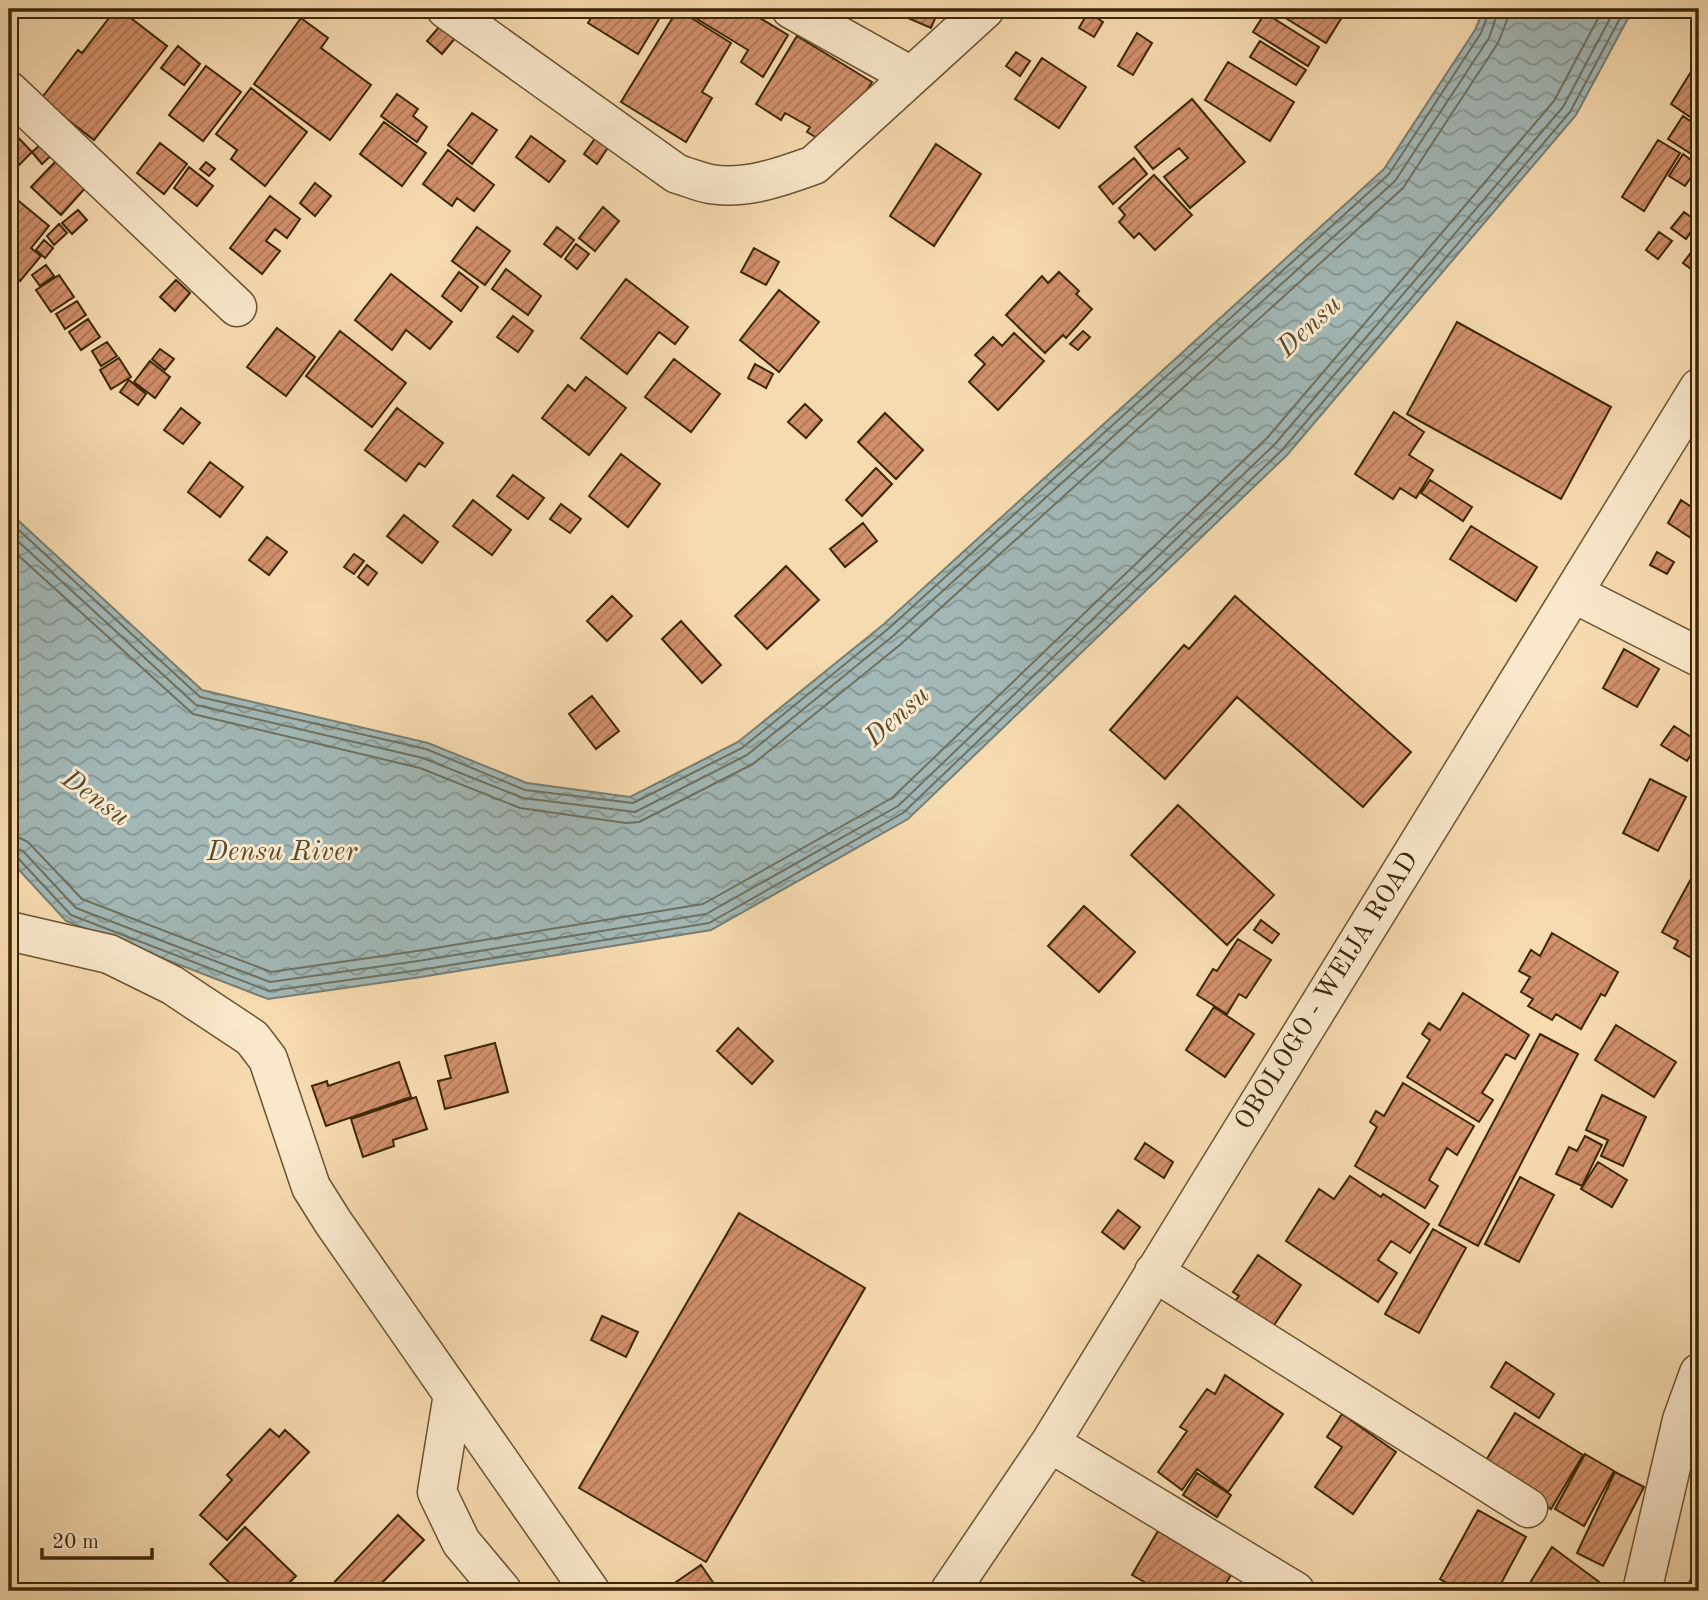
<svg xmlns="http://www.w3.org/2000/svg" width="1708" height="1600" font-family="'Old Standard TT',serif">
<style>
.water{fill:url(#water-waves);stroke:#797e70;stroke-width:2}
.lines{fill:none;stroke-linecap:round;stroke-linejoin:round}
.shore{stroke:#6f705e;stroke-width:2}
.building{fill:url(#building-hatch);stroke:#3c2705;stroke-width:2}
.minor-casing{stroke:#6b5430;stroke-width:41}
.minor{stroke:#fae8cc;stroke-width:38}
.labels{text-anchor:middle;dominant-baseline:central;stroke-width:6;stroke-linejoin:round;paint-order:stroke}
.street-label{font-size:26px;fill:#3c2705;stroke:#fae8cc}
.water-label{font-size:28px;font-style:italic;fill:#564b32;stroke:#fae8cc}
</style>
<defs>
<pattern id="water-waves" width="16" height="10" patternUnits="userSpaceOnUse" patternTransform="scale(1.75)"><rect width="16" height="10" fill="#a2b8b7"/><path d="M0 5q4-4 8 0t8 0" fill="none" stroke="#859693"/></pattern>
<pattern id="building-hatch" width="6" height="6" patternUnits="userSpaceOnUse" patternTransform="scale(1.75)"><rect width="6" height="6" fill="#d2906b"/><path d="M-1 1l2-2M0 6l6-6M5 7l2-2" fill="none" stroke="#ac7656"/></pattern>
</defs>
<rect width="100%" height="100%" fill="#f7dbb0"/>
<filter id="stains"><feTurbulence type="fractalNoise" baseFrequency=".00286" numOctaves="4"/><feColorMatrix values="0 0 0 0 .2 0 0 0 0 .09 0 0 0 0 .02 0 0 0 .5 -.17"/></filter>
<radialGradient id="worn" r=".72"><stop offset=".6" stop-color="#630" stop-opacity="0"/><stop offset="1" stop-color="#630" stop-opacity=".3"/></radialGradient>
<path class="water" d="M1484,9H1633L1576,115L1287,455L908,819L711,930L421,977L268,999L66,921L9,859V512L202,690L428,743L527,783L630,797L738,742L884,624L1384,169L1475,30Z"/>
<g class="lines">
<path class="shore" d="M9,521L200,697L426,749L525,790L633,803L742,748L888,629L1389,174L1481,33L1490,9
M9,533L196,705L423,758L523,798L635,812L747,755L893,636L1395,181L1489,38L1499,9
M9,547L193,714L420,768L520,808L626,823L639,822L753,764L901,644L1403,188L1498,43L1507,20L1509,9
M9,836L18,837L28,842L82,899L271,972L417,951L703,904L892,798L1268,437L1554,101L1603,9
M9,846L23,851L76,908L270,982L418,961L706,914L898,806L1275,444L1563,107L1615,9
M9,855L17,857L71,915L269,991L420,970L709,923L903,813L1282,450L1570,112L1625,9"/>
</g>
<path class="building" d="M116,9H119L167,46L94,140L41,99L78,50L82,53Z
M596,9H665L638,54L588,23Z
M678,9H699L693,19L731,43L702,92L712,98L686,142L621,102Z
M703,9H745L788,35L763,77L741,62L748,50L697,19Z
M887,9H939L931,28Z
M1271,9H1347L1326,43Z
M1088,12L1103,22L1094,37L1079,28Z
M1265,13L1319,47L1308,66L1253,32Z
M301,18L328,38L321,48L371,85L330,140L254,84Z
M447,18L461,31L442,54L427,41Z
M1137,33L1152,43L1133,75L1118,66Z
M797,36L872,82L832,147L807,132L810,127L785,113L781,120L756,104Z
M1260,41L1306,70L1296,85L1250,57Z
M178,46L200,64L184,85L161,68Z
M1016,52L1030,61L1020,76L1006,66Z
M1042,58L1086,87L1059,128L1015,99Z
M1699,59V123L1671,104Z
M1228,62L1294,102L1270,141L1205,100Z
M206,66L241,92L203,141L169,115Z
M251,88L307,132L265,186L231,159L237,150L216,134Z
M397,94L418,109L413,116L427,127L417,142L381,116Z
M1192,99L1245,162L1190,208L1164,177L1188,158L1179,148L1153,169L1135,147Z
M472,113L497,130L472,164L448,145Z
M1683,116L1699,127V159L1668,139Z
M384,122L426,153L402,186L360,154Z
M9,128L32,152L9,175Z
M531,136L565,161L549,182L516,157Z
M596,137L609,146L597,164L584,154Z
M48,138L58,149L42,164L32,152Z
M1658,140L1680,153L1644,211L1622,197Z
M160,143L187,164L164,194L137,173Z
M936,144L981,174L934,246L890,216Z
M448,150L494,185L474,211L457,198L452,206L423,184Z
M1683,154L1699,166L1685,186L1669,176Z
M1134,158L1147,174L1113,204L1099,187Z
M58,159L87,186L61,215L31,187Z
M206,162L215,169L209,176L200,169Z
M189,167L213,186L197,206L174,188Z
M1154,175L1192,215L1155,250L1139,233L1134,238L1119,222L1125,215L1119,208Z
M315,183L331,196L315,216L300,203Z
M9,193L49,226L31,248L41,256L20,281L9,272Z
M270,196L300,219L287,238L275,229L266,241L280,251L262,274L230,248Z
M603,207L619,221L595,251L579,238Z
M78,210L87,220L72,234L62,223Z
M1684,212L1698,222L1686,239L1671,228Z
M59,224L67,233L54,245L47,236Z
M477,227L510,251L485,285L452,261Z
M557,227L574,240L561,257L544,244Z
M1659,232L1672,241L1658,259L1646,250Z
M44,240L53,248L45,258L36,250Z
M1699,242V275L1683,263Z
M576,244L589,254L577,269L565,259Z
M754,248L779,262L766,285L741,272Z
M46,265L54,276L40,286L32,275Z
M506,269L541,296L528,315L492,289Z
M459,272L478,287L461,311L442,296Z
M1059,272L1079,291L1076,294L1092,309L1066,338L1063,335L1045,353L1006,315L1042,276L1048,283Z
M391,274L452,322L430,349L406,330L392,350L355,320Z
M59,275L74,297L51,312L36,290Z
M626,279L688,327L675,344L659,332L627,374L581,338Z
M176,280L190,293L175,311L160,297Z
M779,290L819,322L779,372L740,340Z
M77,301L86,315L65,329L56,314Z
M513,316L533,331L518,352L497,337Z
M88,319L100,337L81,350L69,332Z
M1457,322L1611,407L1561,499L1407,414Z
M277,328L315,357L286,396L247,367Z
M340,331L406,383L372,427L306,376Z
M1083,331L1090,337L1078,350L1070,344Z
M1014,333L1044,361L998,410L969,382L985,364L975,355L993,337L1002,346Z
M107,342L117,356L101,366L92,351Z
M160,349L174,359L165,370L152,359Z
M119,358L131,377L111,389L100,370Z
M674,359L720,394L691,432L645,397Z
M150,361L170,377L155,398L134,382Z
M755,364L773,374L766,388L748,378Z
M586,377L626,408L589,455L542,418L568,385L575,391Z
M129,380L146,394L138,405L120,392Z
M805,404L822,420L806,438L788,422Z
M181,408L200,423L183,444L164,430Z
M397,408L443,443L425,467L419,463L406,481L365,450Z
M1394,412L1424,432L1409,455L1433,470L1416,498L1400,488L1393,499L1355,474Z
M885,413L923,450L896,479L858,442Z
M621,454L660,484L628,527L589,496Z
M210,462L243,487L220,517L188,492Z
M876,468L892,484L862,516L846,500Z
M513,475L544,498L528,519L497,496Z
M1430,480L1472,507L1463,521L1421,493Z
M473,500L511,530L492,555L453,526Z
M1681,500L1699,512V525L1691,538L1668,523Z
M561,504L581,519L570,533L550,519Z
M404,515L438,542L422,563L387,536Z
M863,523L877,541L845,567L830,549Z
M1471,526L1537,567L1516,601L1450,559Z
M267,537L287,552L269,575L249,560Z
M1657,552L1674,562L1667,574L1650,565Z
M354,554L364,561L354,574L344,567Z
M367,565L377,573L368,585L358,577Z
M786,566L819,600L767,649L735,616Z
M612,596L632,616L607,641L587,621Z
M1235,596L1411,752L1363,807L1237,697L1165,779L1110,730L1184,645L1189,649Z
M681,621L721,665L702,683L662,639Z
M1624,649L1659,669L1637,707L1603,688Z
M592,696L619,731L596,749L569,714Z
M1674,726L1699,742L1687,761L1661,745Z
M1650,779L1686,797L1658,851L1623,833Z
M1178,805L1274,895L1227,945L1131,855Z
M1698,866L1699,867V962L1674,948L1678,941L1662,932Z
M1084,906L1135,952L1099,992L1048,946Z
M1261,920L1279,934L1272,943L1254,930Z
M1552,933L1618,972L1605,996L1601,994L1581,1029L1556,1014L1552,1020L1528,1006L1533,999L1521,992L1530,977L1519,971L1531,950L1540,956Z
M1238,939L1271,960L1246,998L1239,994L1227,1014L1197,995L1213,969L1217,971Z
M1463,993L1529,1035L1515,1059L1506,1054L1482,1093L1493,1100L1479,1122L1407,1077L1430,1040L1422,1034L1429,1023L1440,1030Z
M1214,1007L1254,1034L1225,1077L1186,1050Z
M1616,1025L1676,1062L1654,1097L1595,1060Z
M738,1028L773,1061L752,1084L717,1051Z
M1540,1034L1578,1054L1478,1246L1439,1225Z
M495,1043L508,1092L445,1109L438,1081L451,1078L445,1056Z
M399,1062L411,1097L326,1126L312,1086L327,1081L328,1086Z
M1403,1083L1474,1126L1457,1155L1447,1148L1429,1180L1438,1186L1425,1208L1355,1166L1377,1127L1370,1122L1376,1111L1384,1116Z
M1602,1095L1646,1117L1623,1166L1601,1156L1608,1140L1586,1130Z
M416,1097L427,1129L393,1140L394,1146L363,1157L351,1119Z
M1585,1136L1602,1145L1582,1186L1556,1174L1569,1147L1577,1151Z
M1145,1143L1173,1162L1164,1178L1135,1159Z
M1598,1162L1627,1180L1612,1207L1581,1189Z
M1350,1176L1381,1197L1383,1194L1429,1224L1410,1253L1391,1241L1378,1260L1397,1273L1378,1302L1286,1241L1319,1189L1334,1199Z
M1520,1177L1554,1195L1519,1262L1485,1244Z
M1118,1210L1140,1227L1124,1249L1102,1232Z
M739,1213L865,1288L706,1562L579,1488Z
M1433,1229L1466,1248L1419,1333L1385,1314Z
M1258,1255L1301,1285L1270,1331L1232,1305L1239,1296L1233,1292Z
M602,1316L638,1332L626,1357L591,1340Z
M1506,1362L1554,1394L1539,1418L1491,1387Z
M1225,1375L1283,1414L1228,1492L1197,1469L1182,1490L1158,1472L1187,1431L1180,1427L1207,1389L1215,1394Z
M1515,1413L1583,1455L1551,1509L1482,1467Z
M1342,1414L1396,1452L1353,1514L1315,1487L1342,1447L1327,1437Z
M270,1429L279,1437L285,1430L309,1452L227,1540L200,1515L232,1480L227,1475Z
M1585,1454L1614,1471L1584,1526L1555,1509Z
M1615,1472L1644,1487L1603,1566L1577,1553Z
M1197,1473L1231,1495L1217,1517L1183,1495Z
M1478,1510L1526,1537L1497,1591H1461L1440,1579Z
M398,1515L424,1540L374,1591H326Z
M245,1527L296,1576L281,1591H238L210,1564Z
M1158,1531L1231,1575L1221,1591H1160L1132,1575Z
M1552,1547L1606,1587L1604,1591H1525Z
M701,1565L719,1591H663Z
M1691,1578L1699,1581V1591H1687Z"/>
<g class="lines">
<g class="minor-casing">
<path id="minor" d="M446,9L677,174C688,177 699,182 710,184C745,190 781,177 814,165L985,9
M791,9L911,76
M9,91L237,307
M1573,593L1699,657
M9,931L109,954L172,985L252,1038L268,1059L311,1187L333,1222L590,1591
M1154,1272L1528,1508
M453,1394L437,1492L461,1542L502,1591
M1050,1443L1295,1591
M950,1591L1050,1443L1699,388
M1642,1591L1682,1420L1699,1373"/>
</g>
<use href="#minor" class="minor"/>
</g>
<g class="labels">
<g class="street-label">
<text transform="translate(1327 991) rotate(-58)">OBOLOGO - WEIJA ROAD</text>
</g>
<g class="water-label">
<text transform="translate(1310 327) rotate(-43)">Densu</text>
<text transform="translate(898 717) rotate(-42)">Densu</text>
<text transform="translate(95 799) rotate(36)">Densu</text>
<text x="282" y="853">Densu River</text>
</g>
</g>
<rect width="1708" height="1600" fill="none" stroke="#f7dbb0" stroke-width="35"/>
<rect x="10" y="10" width="1687" height="1579" fill="none" stroke="#3c2705" stroke-width="3.5"/>
<rect x="18" y="18" width="1673" height="1565" fill="none" stroke="#3c2705" stroke-width="2"/>
<path d="M42 1548v10h110v-10" fill="none" stroke="#3c2705" stroke-width="3.5"/>
<text x="52" y="1548" font-size="21" fill="#3c2705" stroke="#fae8cc" stroke-width="5" paint-order="stroke">20 m</text>
<rect width="100%" height="100%" filter="url(#stains)"/>
<rect width="100%" height="100%" fill="url(#worn)"/>
</svg>
